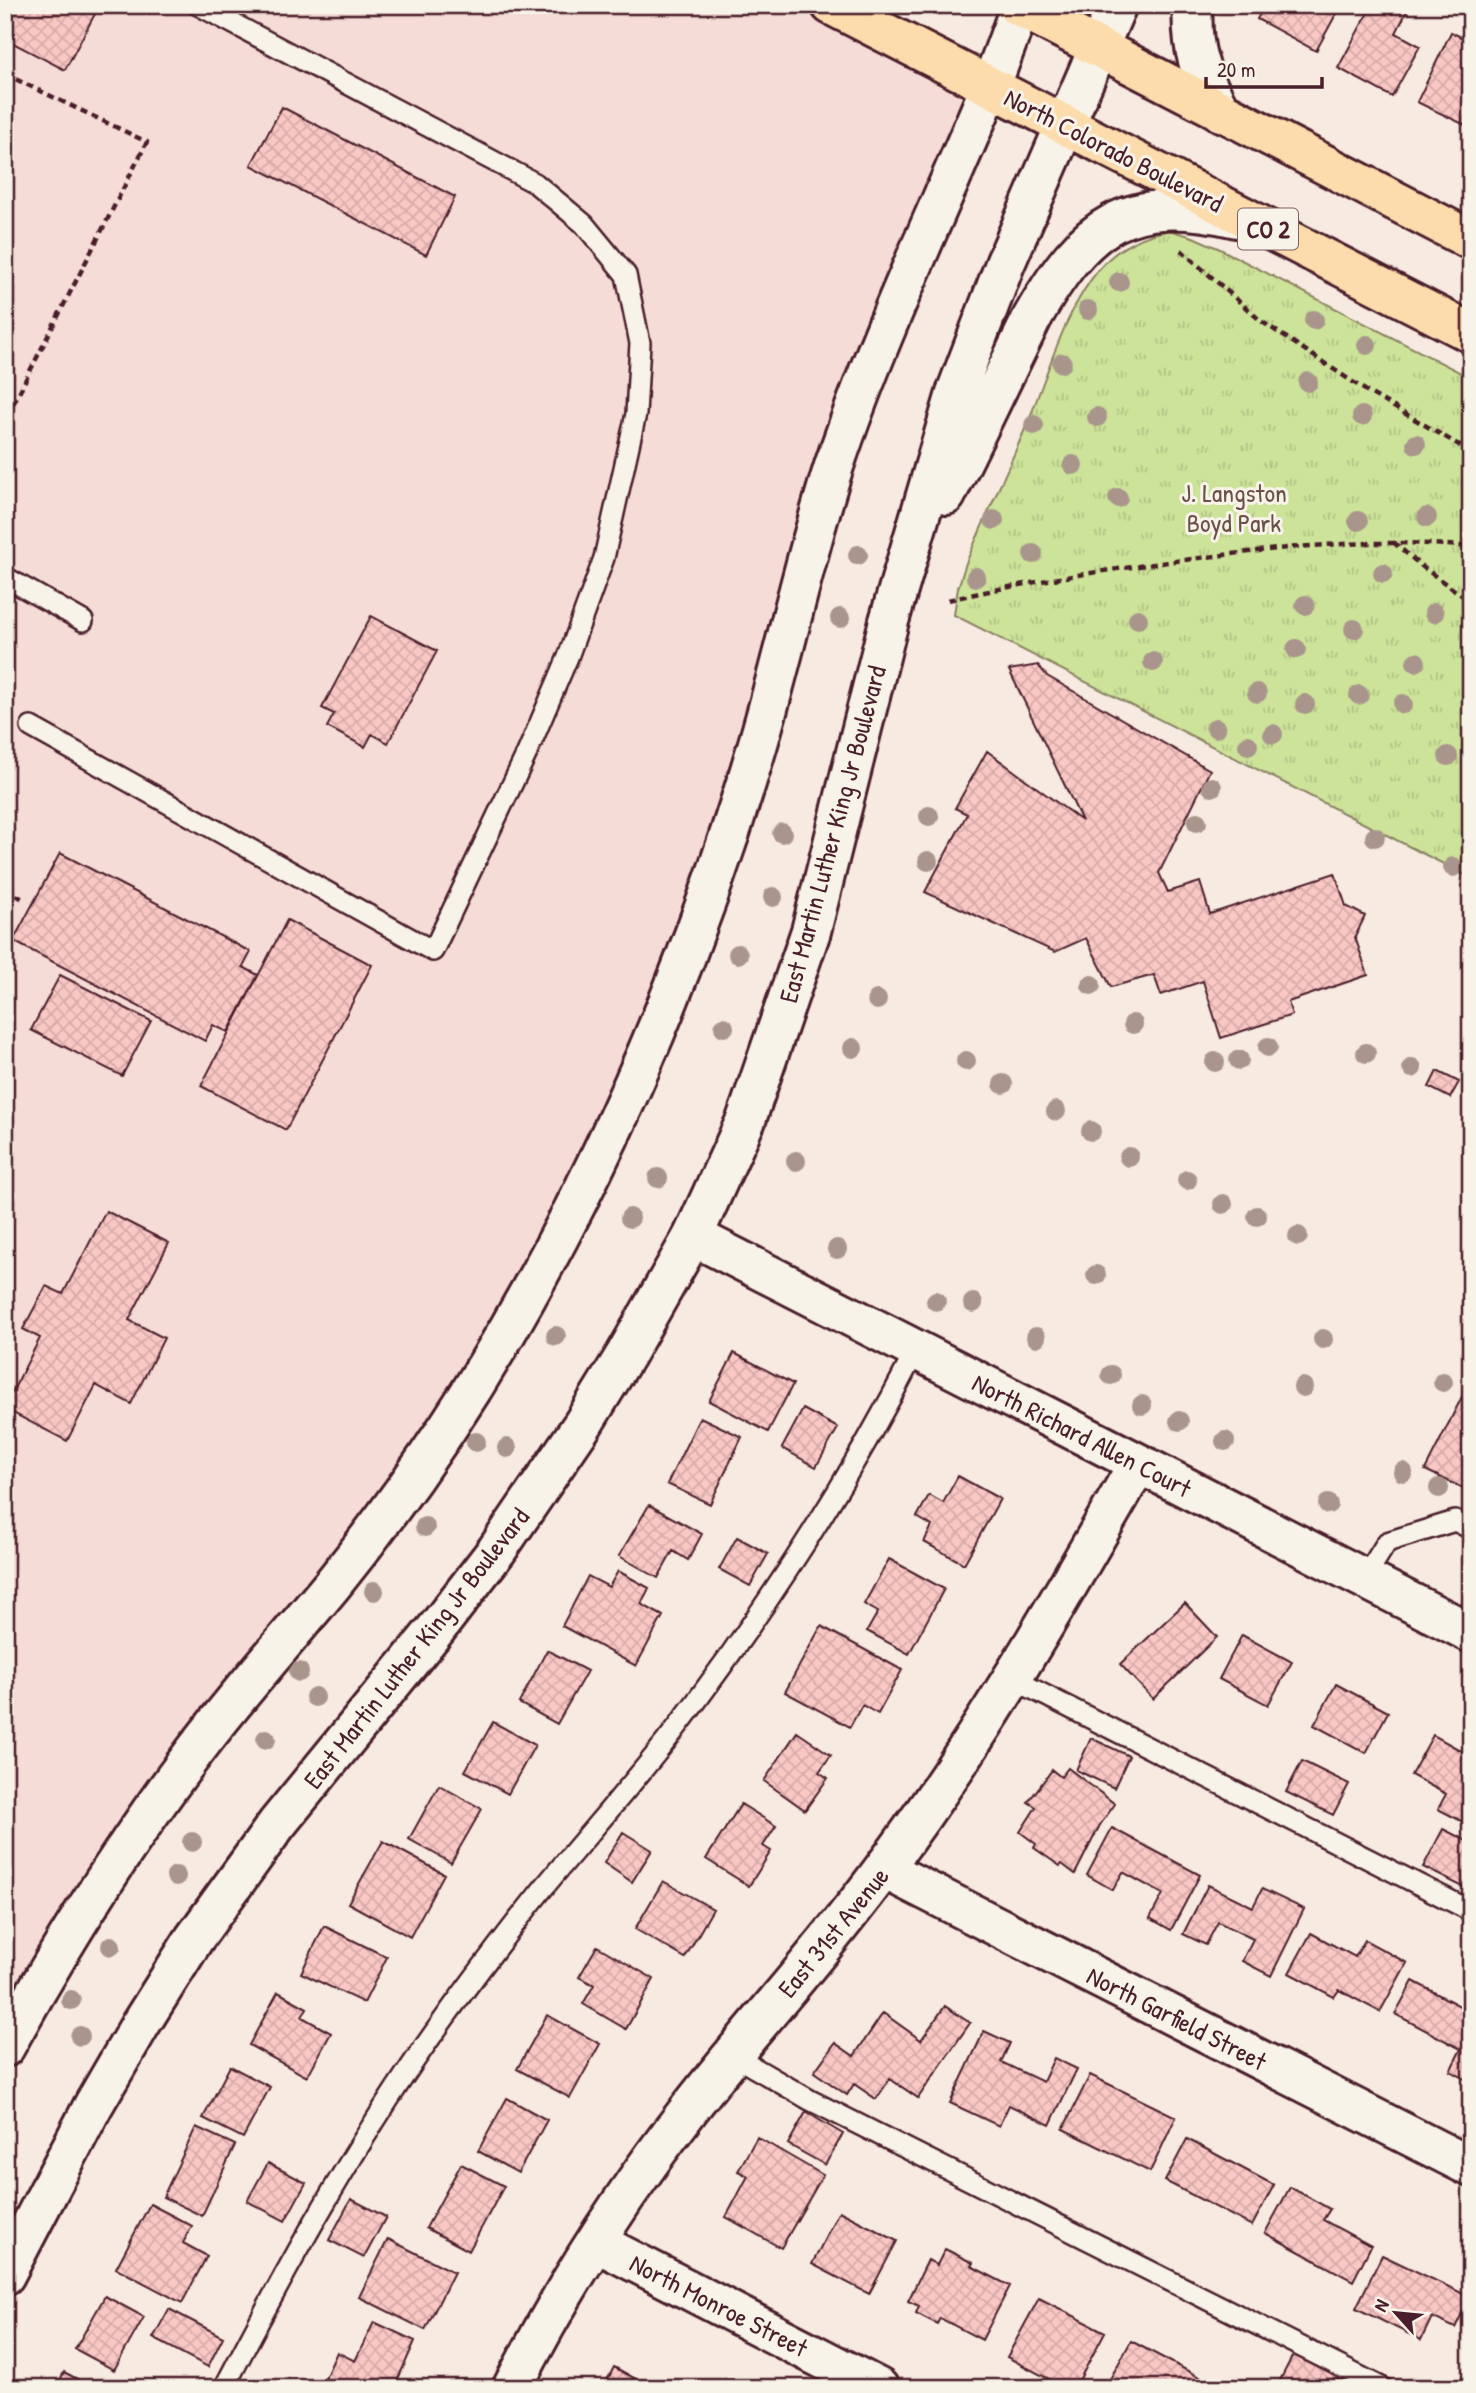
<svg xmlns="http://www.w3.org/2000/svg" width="1476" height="2393" font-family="'Patrick Hand',sans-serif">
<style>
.built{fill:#f5dcd6}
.park{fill:url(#park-tufts);stroke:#8b8162;stroke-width:2}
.building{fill:url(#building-cross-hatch);stroke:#4a1f2b;stroke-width:2}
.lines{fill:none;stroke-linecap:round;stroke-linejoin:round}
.lane-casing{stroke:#4a1f2b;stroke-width:24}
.street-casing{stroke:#4a1f2b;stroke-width:44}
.secondary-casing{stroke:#4a1f2b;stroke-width:44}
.primary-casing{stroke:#4a1f2b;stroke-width:44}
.path{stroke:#4a1f2b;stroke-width:4.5;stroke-dasharray:7 5;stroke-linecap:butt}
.lane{stroke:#f7f3e8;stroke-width:19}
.street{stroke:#f7f3e8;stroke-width:38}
.secondary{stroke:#f7f3e8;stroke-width:38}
.primary{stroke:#fcdcac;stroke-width:38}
.tree{fill:#a9958c}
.labels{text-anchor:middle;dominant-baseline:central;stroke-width:6;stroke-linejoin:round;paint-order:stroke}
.shield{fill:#f7f3e8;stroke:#7e5f64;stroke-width:2}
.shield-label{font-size:24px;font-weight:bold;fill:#4a1f2b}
.street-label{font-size:26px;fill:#4a1f2b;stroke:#f7f3e8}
.park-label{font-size:26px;fill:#6a5046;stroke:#f7f3e8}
</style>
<defs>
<pattern id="park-tufts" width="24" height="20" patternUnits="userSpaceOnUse" patternTransform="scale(1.75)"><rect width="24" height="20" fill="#cce399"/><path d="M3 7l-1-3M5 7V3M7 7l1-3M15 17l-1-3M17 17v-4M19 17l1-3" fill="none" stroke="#b1c284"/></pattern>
<pattern id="building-cross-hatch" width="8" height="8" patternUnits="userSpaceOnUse" patternTransform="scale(1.75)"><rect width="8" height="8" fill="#f9c8c5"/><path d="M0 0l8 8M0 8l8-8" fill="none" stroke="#d7aba9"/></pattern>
</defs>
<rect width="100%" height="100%" fill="#f7eae1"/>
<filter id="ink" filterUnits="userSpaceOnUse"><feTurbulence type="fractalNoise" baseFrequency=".0143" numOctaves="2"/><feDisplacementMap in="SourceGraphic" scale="14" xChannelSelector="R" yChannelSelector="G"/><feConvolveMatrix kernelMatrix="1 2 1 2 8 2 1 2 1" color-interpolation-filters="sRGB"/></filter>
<g filter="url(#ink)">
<path class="built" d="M5,5H831L990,87L775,681L555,1245L5,2047Z"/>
<path class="park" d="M1169,230L1193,237L1220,249L1471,378V878L954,615L958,588L966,563C986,516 1008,469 1028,422C1049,371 1064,311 1100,268C1119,246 1142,236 1169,230Z"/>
<path class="building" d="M5,5H83L96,12L65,70L5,39Z
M1265,5H1341L1316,51L1257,19Z
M1372,5H1410L1396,33L1420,46L1392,97L1338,68Z
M1451,32L1471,42V122L1469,127L1417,102Z
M282,107L455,197L426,255L251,165Z
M371,616L437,651L388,743L372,734L365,747L327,727L334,714L322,708Z
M1038,665L1047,676L1210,770L1159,873L1168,892L1200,882L1210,914L1335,873L1346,906L1365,916L1355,937L1368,975L1288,1002L1292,1015L1221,1038L1203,981L1161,995L1154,975L1111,987L1086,938L1055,952L925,892L967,814L955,808L987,751L1082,821L1009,670Z
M60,853L251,952L243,967L258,975L228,1032L213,1025L205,1041L13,941Z
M287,920L372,965L286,1130L201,1086Z
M60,975L151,1021L122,1076L31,1030Z
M1437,1071L1459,1082L1450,1098L1429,1087Z
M106,1211L169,1243L129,1320L164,1338L131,1404L96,1385L67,1441L5,1409V1406L40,1338L23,1329L46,1286L63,1294Z
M734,1353L793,1384L768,1432L709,1401Z
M1471,1379V1492L1425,1470Z
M803,1409L838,1428L816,1467L782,1448Z
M700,1417L742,1437L710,1504L667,1484Z
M958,1476L1000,1499L964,1564L924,1542L932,1526L917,1517L929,1495L943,1503Z
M649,1505L702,1534L688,1560L673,1551L658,1578L619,1556Z
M737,1537L768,1554L750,1586L719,1569Z
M889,1559L944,1589L909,1654L867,1631L878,1612L864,1604Z
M618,1571L649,1588L641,1604L663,1616L636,1666L562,1626L588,1576L609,1587Z
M1185,1603L1217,1637L1153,1699L1120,1664Z
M821,1626L902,1670L878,1714L862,1705L850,1727L785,1692Z
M1242,1635L1292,1662L1268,1705L1219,1679Z
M547,1650L587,1671L557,1724L519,1703Z
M1336,1684L1388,1712L1366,1753L1314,1725Z
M493,1722L535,1745L508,1794L465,1771Z
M797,1732L831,1755L819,1772L828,1778L805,1810L764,1781Z
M1433,1735L1471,1756V1826L1438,1809L1446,1794L1411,1775Z
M1091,1738L1129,1756L1114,1788L1076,1770Z
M1302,1761L1349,1784L1333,1815L1286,1792Z
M1068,1768L1115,1804L1100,1825L1075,1874L1062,1864L1060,1866L1034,1848L1036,1844L1020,1832L1036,1807L1028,1802L1052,1770L1061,1777Z
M439,1785L482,1809L451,1863L409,1839Z
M741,1804L776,1826L763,1846L771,1851L749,1886L706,1859Z
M1112,1828L1200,1875L1171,1930L1150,1918L1163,1894L1123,1872L1113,1890L1087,1875Z
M1443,1829L1471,1843V1876L1465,1888L1423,1867Z
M623,1832L652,1850L632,1882L604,1863Z
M383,1841L444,1874L410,1937L348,1903Z
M663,1881L713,1909L685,1958L635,1929Z
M1208,1885L1253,1907L1262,1889L1304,1909L1271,1976L1242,1961L1253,1939L1218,1922L1206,1945L1183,1934Z
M324,1926L387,1957L364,2003L301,1973Z
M1311,1933L1355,1957L1365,1940L1407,1963L1380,2012L1339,1990L1334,1997L1289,1973Z
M597,1946L654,1979L626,2029L583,2004L594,1985L579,1977Z
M1413,1981L1467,2010L1471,2003V2082L1450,2071L1461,2049L1395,2014Z
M278,1992L307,2008L302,2017L331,2033L307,2077L249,2045Z
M945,2006L970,2023L918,2098L890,2079L876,2099L854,2084L847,2095L814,2072L835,2043L854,2056L883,2013L921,2040Z
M547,2015L600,2044L570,2098L517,2069Z
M984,2031L1010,2043L1001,2062L1043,2082L1054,2058L1077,2069L1050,2125L1009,2105L999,2126L950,2103Z
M230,2066L270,2087L243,2138L203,2118Z
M1090,2075L1176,2117L1150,2172L1063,2129Z
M507,2098L547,2120L518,2173L478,2151Z
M806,2112L843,2134L825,2165L788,2144Z
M196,2127L235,2145L202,2216L163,2197Z
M757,2137L823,2175L781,2248L726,2217L748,2176L738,2171Z
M1187,2139L1274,2185L1252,2226L1165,2181Z
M268,2163L306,2183L285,2221L247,2201Z
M461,2164L504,2186L469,2251L426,2228Z
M1290,2187L1330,2209L1323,2220L1371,2246L1353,2281L1265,2233Z
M351,2199L386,2217L364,2258L329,2240Z
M150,2204L192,2226L183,2243L207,2256L182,2303L116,2268Z
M839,2211L897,2241L869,2294L812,2264Z
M388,2239L454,2272L425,2330L359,2297Z
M945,2249L973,2263L971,2266L1010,2286L982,2340L940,2318L937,2324L916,2313L919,2306L908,2301L928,2260L937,2265Z
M1382,2255L1470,2297L1455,2328L1432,2317L1421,2340L1356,2308Z
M105,2296L144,2317L114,2370L75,2349Z
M1039,2298L1105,2332L1075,2388H1066L1007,2357Z
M169,2309L223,2337L208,2367L153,2338Z
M374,2322L415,2341L394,2388H346L325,2378L337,2352L355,2361Z
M1131,2341L1205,2380L1201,2388H1105Z
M1294,2353L1339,2377L1333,2388H1276Z
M614,2367L652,2388H603Z
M64,2372L94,2388H56Z"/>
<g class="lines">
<g class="lane-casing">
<path id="lane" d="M5,577L83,621
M31,727L433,951L527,753L568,657L604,558L636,414L640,343L626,275L584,224L535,183L198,5
M1364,1579L1387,1542L1455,1521L1471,1529
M1013,1679L1471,1911
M734,2056L810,2100L1383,2388
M224,2388C291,2259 361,2133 446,2016C478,1972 511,1928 545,1886C588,1834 633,1784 674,1731C766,1610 847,1485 916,1350"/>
</g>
<g class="street-casing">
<path id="street" d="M693,1236L1471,1633
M884,1869L1471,2167
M596,2242L879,2388
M512,2388C562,2290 622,2195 690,2108C753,2027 823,1951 884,1868C980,1740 1059,1602 1138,1464"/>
</g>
<g class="secondary-casing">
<path id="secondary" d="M1193,5C1190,48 1200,75 1221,112
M946,495L1032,318C1086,223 1127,193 1237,218
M5,2047C61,1945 122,1848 192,1755C236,1696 285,1642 332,1585C404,1496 470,1399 526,1298C620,1131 695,950 751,767C782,667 802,565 834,466C877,338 936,216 988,92C1000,63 1010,34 1021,5
M5,2275L93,2106L140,2025L194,1939L277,1824L437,1628L497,1550L583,1424L626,1354L693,1236L746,1120L811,931L889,621L957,390L1005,264L1117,5"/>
</g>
<g class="primary-casing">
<path id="primary" d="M831,5L1471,333
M1016,5L1471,240"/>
</g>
<path class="path" d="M945,10L946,5
M5,74L147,142L5,420
M1181,250L1261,321L1368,392L1471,452
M1393,542L1424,568L1471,602
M948,600C1026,582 1105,570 1184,560C1285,547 1369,537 1471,547
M5,889L25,900"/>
<use href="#lane" class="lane"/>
<use href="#street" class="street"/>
<use href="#secondary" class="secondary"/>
<use href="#primary" class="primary"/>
</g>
<g class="tree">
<circle cx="1119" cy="282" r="10"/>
<circle cx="1088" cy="310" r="10"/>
<circle cx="1314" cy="320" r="10"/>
<circle cx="1367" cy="345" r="10"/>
<circle cx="1062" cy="363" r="10"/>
<circle cx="1308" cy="382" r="10"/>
<circle cx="1362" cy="416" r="10"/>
<circle cx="1097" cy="417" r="10"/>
<circle cx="1034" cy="425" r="10"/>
<circle cx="1416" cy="444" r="10"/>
<circle cx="1073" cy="465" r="10"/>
<circle cx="1118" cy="498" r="10"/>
<circle cx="1427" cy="517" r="10"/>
<circle cx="994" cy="520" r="10"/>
<circle cx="1358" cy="521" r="10"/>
<circle cx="1033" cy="554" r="10"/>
<circle cx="858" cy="555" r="10"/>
<circle cx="1383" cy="573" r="10"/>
<circle cx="976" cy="577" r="10"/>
<circle cx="1305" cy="605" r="10"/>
<circle cx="1434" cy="613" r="10"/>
<circle cx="840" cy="618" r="10"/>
<circle cx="1138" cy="619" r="10"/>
<circle cx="1354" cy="629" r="10"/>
<circle cx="1296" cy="649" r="10"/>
<circle cx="1153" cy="662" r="10"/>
<circle cx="1416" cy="662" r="10"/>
<circle cx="1257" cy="693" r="10"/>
<circle cx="1359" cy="695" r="10"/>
<circle cx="1305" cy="704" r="10"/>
<circle cx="1403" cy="704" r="10"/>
<circle cx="1216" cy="728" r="10"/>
<circle cx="1273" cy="734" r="10"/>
<circle cx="1248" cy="745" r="10"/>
<circle cx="1448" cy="756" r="10"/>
<circle cx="1212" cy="787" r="10"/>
<circle cx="929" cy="816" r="10"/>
<circle cx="1197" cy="822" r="10"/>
<circle cx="782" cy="833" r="10"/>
<circle cx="1375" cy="837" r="10"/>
<circle cx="928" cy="861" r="10"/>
<circle cx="1453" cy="867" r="10"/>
<circle cx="773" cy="897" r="10"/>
<circle cx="738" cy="954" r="10"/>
<circle cx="1091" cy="985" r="10"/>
<circle cx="877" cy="1000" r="10"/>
<circle cx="1133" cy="1024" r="10"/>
<circle cx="724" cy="1027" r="10"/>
<circle cx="1268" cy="1047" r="10"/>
<circle cx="853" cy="1048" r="10"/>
<circle cx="1366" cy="1053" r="10"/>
<circle cx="1239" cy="1060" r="10"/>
<circle cx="966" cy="1061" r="10"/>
<circle cx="1215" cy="1062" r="10"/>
<circle cx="1412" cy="1068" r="10"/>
<circle cx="1003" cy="1084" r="10"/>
<circle cx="1056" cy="1111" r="10"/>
<circle cx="1091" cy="1131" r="10"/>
<circle cx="1129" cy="1157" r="10"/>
<circle cx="796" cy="1161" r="10"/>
<circle cx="658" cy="1178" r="10"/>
<circle cx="1187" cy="1180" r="10"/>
<circle cx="1223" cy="1204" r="10"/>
<circle cx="1257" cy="1216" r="10"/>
<circle cx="630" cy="1218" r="10"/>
<circle cx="1298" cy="1236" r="10"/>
<circle cx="837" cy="1249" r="10"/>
<circle cx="1096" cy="1275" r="10"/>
<circle cx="936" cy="1301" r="10"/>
<circle cx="973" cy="1303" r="10"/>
<circle cx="556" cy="1336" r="10"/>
<circle cx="1036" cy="1337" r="10"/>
<circle cx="1323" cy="1339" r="10"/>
<circle cx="1111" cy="1375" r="10"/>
<circle cx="1443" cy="1382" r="10"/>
<circle cx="1303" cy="1387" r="10"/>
<circle cx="1142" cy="1405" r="10"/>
<circle cx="1179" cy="1421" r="10"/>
<circle cx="1225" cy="1441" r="10"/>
<circle cx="476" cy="1442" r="10"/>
<circle cx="507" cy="1448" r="10"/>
<circle cx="1403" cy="1472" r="10"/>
<circle cx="1439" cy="1488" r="10"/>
<circle cx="1328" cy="1504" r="10"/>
<circle cx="425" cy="1527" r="10"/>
<circle cx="374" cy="1591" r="10"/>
<circle cx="299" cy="1672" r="10"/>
<circle cx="315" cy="1697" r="10"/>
<circle cx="266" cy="1739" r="10"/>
<circle cx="192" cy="1842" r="10"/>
<circle cx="176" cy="1876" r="10"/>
<circle cx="111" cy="1946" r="10"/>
<circle cx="71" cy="2000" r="10"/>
<circle cx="80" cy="2036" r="10"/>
</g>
</g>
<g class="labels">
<rect class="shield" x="1238" y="208.5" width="60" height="41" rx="5"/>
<g class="shield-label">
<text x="1268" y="229">CO 2</text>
</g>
<g class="street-label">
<text transform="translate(1114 150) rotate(27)">North Colorado Boulevard</text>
<text transform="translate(832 834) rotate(-75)">East Martin Luther King Jr Boulevard</text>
<text transform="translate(1082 1435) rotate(27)">North Richard Allen Court</text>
<text transform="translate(416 1648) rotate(-52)">East Martin Luther King Jr Boulevard</text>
<text transform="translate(833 1932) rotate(-51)">East 31st Avenue</text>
<text transform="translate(1177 2018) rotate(27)">North Garfield Street</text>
<text transform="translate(719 2305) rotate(27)">North Monroe Street</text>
</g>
<g class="park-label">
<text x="1234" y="492">J. Langston<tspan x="1234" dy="30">Boyd Park</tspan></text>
</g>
</g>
<rect width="1476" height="2393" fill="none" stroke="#f7f3e8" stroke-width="28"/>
<rect x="14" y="14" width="1448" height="2365" fill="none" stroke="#4a1f2b" stroke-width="2.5" filter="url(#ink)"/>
<g transform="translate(1396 2313) rotate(297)" stroke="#f7f3e8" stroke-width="5" paint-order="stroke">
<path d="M0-5L12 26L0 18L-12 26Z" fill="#4a1f2b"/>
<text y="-10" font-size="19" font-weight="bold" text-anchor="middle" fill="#4a1f2b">N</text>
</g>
<path d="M1206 77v10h116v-10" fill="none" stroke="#4a1f2b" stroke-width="3.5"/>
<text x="1217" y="77" font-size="21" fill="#4a1f2b" stroke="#f7f3e8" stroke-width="5" paint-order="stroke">20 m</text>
</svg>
